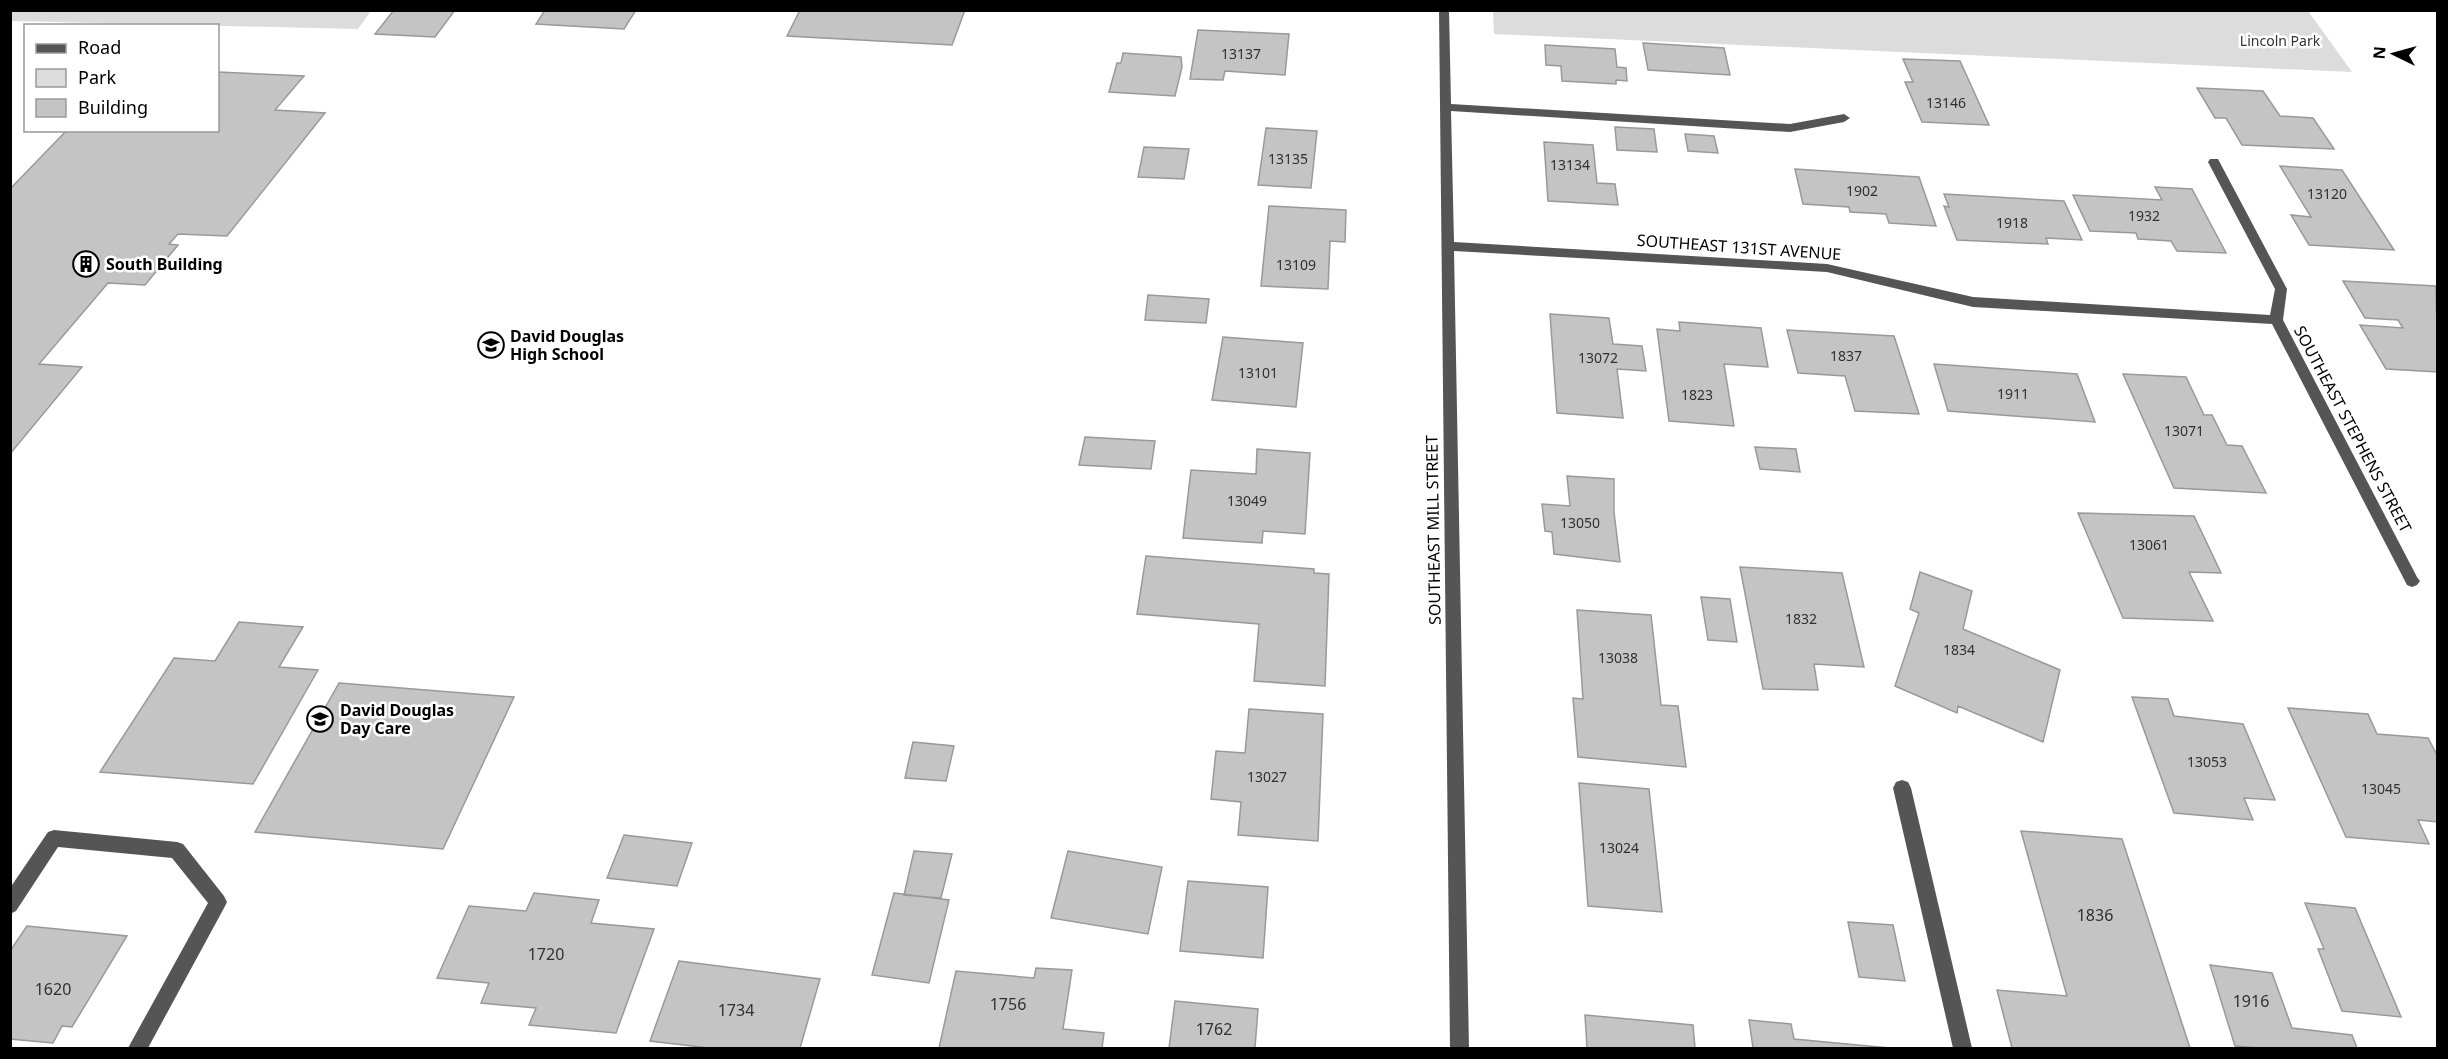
<svg xmlns="http://www.w3.org/2000/svg" width="2448" height="1059" font-family="'Noto Sans',sans-serif">
<style>
.green{fill:#dcdcdc}
.building{fill:#c4c4c4;stroke:#999;stroke-width:1.5}
.lines{fill:none;stroke-linecap:round;stroke-linejoin:round}
.minor{fill:#555;fill-rule:evenodd}
.labels{text-anchor:middle;dominant-baseline:central;stroke-width:5;stroke-linejoin:round;paint-order:stroke}
.far-park-label{font-size:14px;fill:#333;stroke:#fff}
.number-label{font-size:14px;fill:#313131}
.street-label{font-size:16px;fill:#000;stroke:#fff}
.poi-label{font-size:16px;font-weight:bold;fill:#000;stroke:#fff;text-anchor:start}
.near-number-label{font-size:16px;fill:#313131}
</style>
<rect width="100%" height="100%" fill="#fff"/>
<path class="green" d="M11,10H371V11L358,29L11,21Z
M1493,11H2308L2352,72L1494,34Z"/>
<path class="building" d="M394,10H455L435,37L375,34Z
M545,10H636L624,29L536,24Z
M800,10H965L952,45L787,36Z
M1198,30L1289,34L1285,75L1225,71L1223,80L1190,79Z
M1643,43L1724,48L1730,75L1648,70Z
M1545,45L1615,49L1617,67L1626,68L1627,81L1616,80V84L1562,81L1561,66L1546,65Z
M1123,53L1181,57L1182,67L1175,96L1109,92L1117,63H1121Z
M1903,59L1960,61L1989,125L1922,122L1905,82H1913Z
M218,72L304,76L275,110L325,113L227,236L178,234L169,244L178,245L145,285L108,283L39,364L82,367L10,454V189L67,130H218Z
M2197,88L2263,91L2280,116L2313,118L2334,149L2242,145L2226,118H2215Z
M1615,127L1654,129L1657,152L1617,150Z
M1266,128L1317,131L1311,188L1258,185Z
M1685,134L1714,136L1718,153L1688,151Z
M1544,142L1593,145L1597,183L1615,184L1618,205L1548,201Z
M1144,147L1189,149L1184,179L1138,177Z
M2280,166L2342,170L2394,250L2309,245L2291,215L2311,217Z
M1795,169L1919,177L1936,226L1889,223L1886,214L1850,212L1849,207L1803,204Z
M2155,187L2192,189L2226,253L2177,251L2171,241L2138,239L2136,233L2090,231L2073,195L2162,200Z
M1944,194L2064,201L2082,240L2046,238L2048,244L1957,240L1944,206L1949,207Z
M1269,206L1346,210L1345,242L1330,241L1328,289L1261,286Z
M2343,281L2436,286L2438,372L2386,369L2360,325L2403,328L2398,320L2365,318Z
M1148,295L1209,299L1206,323L1145,320Z
M1550,314L1609,318L1613,344L1642,346L1646,371L1617,369L1623,418L1557,413Z
M1679,322L1761,328L1768,367L1724,364L1734,426L1669,421L1657,329L1680,331Z
M1787,330L1894,336L1919,414L1855,411L1845,376L1798,373Z
M1223,337L1303,343L1296,407L1212,400Z
M1934,364L2077,374L2095,422L1948,411Z
M2123,374L2186,377L2204,415H2212L2227,445L2242,446L2266,493L2174,488Z
M1085,437L1155,441L1151,469L1079,465Z
M1755,447L1796,449L1800,472L1760,469Z
M1257,449L1310,453L1305,534L1263,531L1262,543L1183,538L1191,470L1256,474Z
M1567,476L1614,479V512L1620,562L1554,554L1552,532L1545,531L1542,504L1570,506Z
M2078,513L2194,516L2221,573L2189,572L2213,621L2123,618Z
M1146,556L1314,569V573L1329,574L1325,686L1254,681L1259,624L1137,614Z
M1740,567L1842,573L1864,667L1814,664L1818,690L1763,689Z
M1920,572L1972,591L1963,629L2060,670L2043,742L1958,706L1957,713L1895,686L1919,613L1910,609Z
M1701,597L1730,599L1737,642L1708,640Z
M1577,610L1651,615L1661,705L1678,706L1686,767L1578,757L1573,698L1583,699Z
M239,622L303,627L279,667L318,670L253,784L100,772L174,658L215,661Z
M339,683L514,697L443,849L255,832Z
M2132,697L2168,699L2174,716L2243,724L2275,800L2244,798L2253,820L2174,813Z
M2288,708L2368,714L2377,734L2428,738L2438,757V822L2418,820L2429,844L2346,837Z
M1249,709L1323,714L1318,841L1238,835L1241,802L1211,799L1216,751L1245,753Z
M913,742L954,746L946,781L905,778Z
M1579,783L1649,789L1662,912L1588,906Z
M2021,831L2122,839L2190,1048H2012L1997,990L2067,996Z
M624,835L692,843L677,886L607,878Z
M914,851L952,854L941,898L904,895Z
M1068,851L1162,867L1148,934L1051,918Z
M1188,881L1268,887L1263,958L1180,951Z
M534,893L599,900L591,923L654,929L616,1033L529,1025L536,1008L481,1003L489,983L437,978L469,906L526,911Z
M894,893L949,900L929,983L872,975Z
M2305,903L2355,908L2401,1017L2342,1011L2318,949H2324Z
M1848,922L1893,925L1905,981L1859,977Z
M27,926L127,936L72,1027L62,1026L53,1043L10,1039V951Z
M679,961L820,979L800,1048H709L650,1041Z
M2210,965L2272,973L2292,1028L2352,1035L2357,1048H2259L2235,1046Z
M1036,968L1072,970L1063,1029L1104,1033L1102,1048H939L956,971L1034,978Z
M1175,1001L1258,1009L1255,1048H1169Z
M1585,1015L1693,1025L1695,1048H1587Z
M1749,1020L1791,1024L1794,1039L1890,1048H1753Z"/>
<g class="lines">
<path class="minor" d="M1439,10H1449L1451,104L1790,124L1844,114L1850,118L1844,122L1790,132L1451,111L1454,242L1827,264L1973,297L2270,315L2275,289L2208,162L2210,159H2218L2287,289L2283,320L2417,577L2420,581L2417,585L2412,587L2407,585L2272,324L1973,307L1827,272L1454,251L1469,1048H1450Z
M1902,780L1908,782L1911,788L1972,1048H1953L1893,788L1896,782Z
M54,830L177,842L183,844L224,896L227,902L224,908L148,1048H128L208,903L172,858L58,847L16,911L10,914V888L48,832Z"/>
</g>
<defs>
<g id="building-ring" transform="scale(1.35)"><circle r="9.5" fill="#fff" stroke="#000" stroke-width="1.5"/><path d="M-4-6H4V6H1V3H-1V6H-4ZM-2.5-4.3h1.7v1.8h-1.7ZM.8-4.3h1.7v1.8H.8ZM-2.5-1h1.7V.8h-1.7ZM.8-1h1.7V.8H.8Z" fill="#000"/></g>
<g id="school-ring" transform="scale(1.35)"><circle r="9.5" fill="#fff" stroke="#000" stroke-width="1.5"/><path d="M0-5L7-2L0 1L-7-2ZM-4 1L0 2.5L4 1V4Q0 6-4 4Z" fill="#000"/></g>
</defs>
<g fill-rule="evenodd">
<use href="#building-ring" x="86" y="264"/>
<use href="#school-ring" x="491" y="345"/>
<use href="#school-ring" x="320" y="719"/>
</g>
<g class="labels">
<g class="far-park-label">
<text x="2280" y="40">Lincoln Park</text>
</g>
<g class="number-label">
<text x="1241" y="53">13137</text>
<text x="1946" y="102">13146</text>
<text x="1288" y="158">13135</text>
<text x="1570" y="164">13134</text>
<text x="1862" y="190">1902</text>
<text x="2327" y="193">13120</text>
<text x="2144" y="215">1932</text>
<text x="2012" y="222">1918</text>
<text x="1296" y="264">13109</text>
<text x="1846" y="355">1837</text>
<text x="1598" y="357">13072</text>
<text x="1258" y="372">13101</text>
<text x="2013" y="393">1911</text>
<text x="1697" y="394">1823</text>
<text x="2184" y="430">13071</text>
<text x="1247" y="500">13049</text>
<text x="1580" y="522">13050</text>
<text x="2149" y="544">13061</text>
<text x="1801" y="618">1832</text>
<text x="1959" y="649">1834</text>
<text x="1618" y="657">13038</text>
<text x="2207" y="761">13053</text>
<text x="1267" y="776">13027</text>
<text x="2381" y="788">13045</text>
<text x="1619" y="847">13024</text>
</g>
<g class="street-label">
<text transform="translate(1739 247) rotate(4)">SOUTHEAST 131ST AVENUE</text>
<text transform="translate(2353 429) rotate(62)">SOUTHEAST STEPHENS STREET</text>
<text transform="translate(1433 530) rotate(-91)">SOUTHEAST MILL STREET</text>
</g>
<g class="poi-label">
<text x="106" y="264">South Building</text>
<text x="510" y="336">David Douglas<tspan x="510" dy="18">High School</tspan></text>
<text x="340" y="710">David Douglas<tspan x="340" dy="18">Day Care</tspan></text>
</g>
<g class="near-number-label">
<text x="2095" y="915">1836</text>
<text x="546" y="954">1720</text>
<text x="53" y="989">1620</text>
<text x="2251" y="1001">1916</text>
<text x="1008" y="1004">1756</text>
<text x="736" y="1010">1734</text>
<text x="1214" y="1029">1762</text>
</g>
</g>
<rect width="2448" height="1059" fill="none" stroke="#000000" stroke-width="24"/>
<rect x="24" y="24" width="195" height="108" fill="#ffffff" stroke="#999999" stroke-width="1.5"/>
<rect x="36" y="44" width="30" height="9" fill="#555555" stroke="#999999" stroke-width="1.5"/>
<text x="78" y="54" font-size="18" fill="#000000">Road</text>
<rect x="36" y="69" width="30" height="18" fill="#dcdcdc" stroke="#999999" stroke-width="1.5"/>
<text x="78" y="84" font-size="18" fill="#000000">Park</text>
<rect x="36" y="99" width="30" height="18" fill="#c4c4c4" stroke="#999999" stroke-width="1.5"/>
<text x="78" y="114" font-size="18" fill="#000000">Building</text>
<g transform="translate(2394 54) rotate(275)" stroke="#ffffff" stroke-width="4.5" paint-order="stroke">
<path d="M0-4.5L10 22L0 15L-10 22Z" fill="#000000"/>
<text y="-9" font-size="16" font-weight="bold" text-anchor="middle" fill="#000000">N</text>
</g>
</svg>
